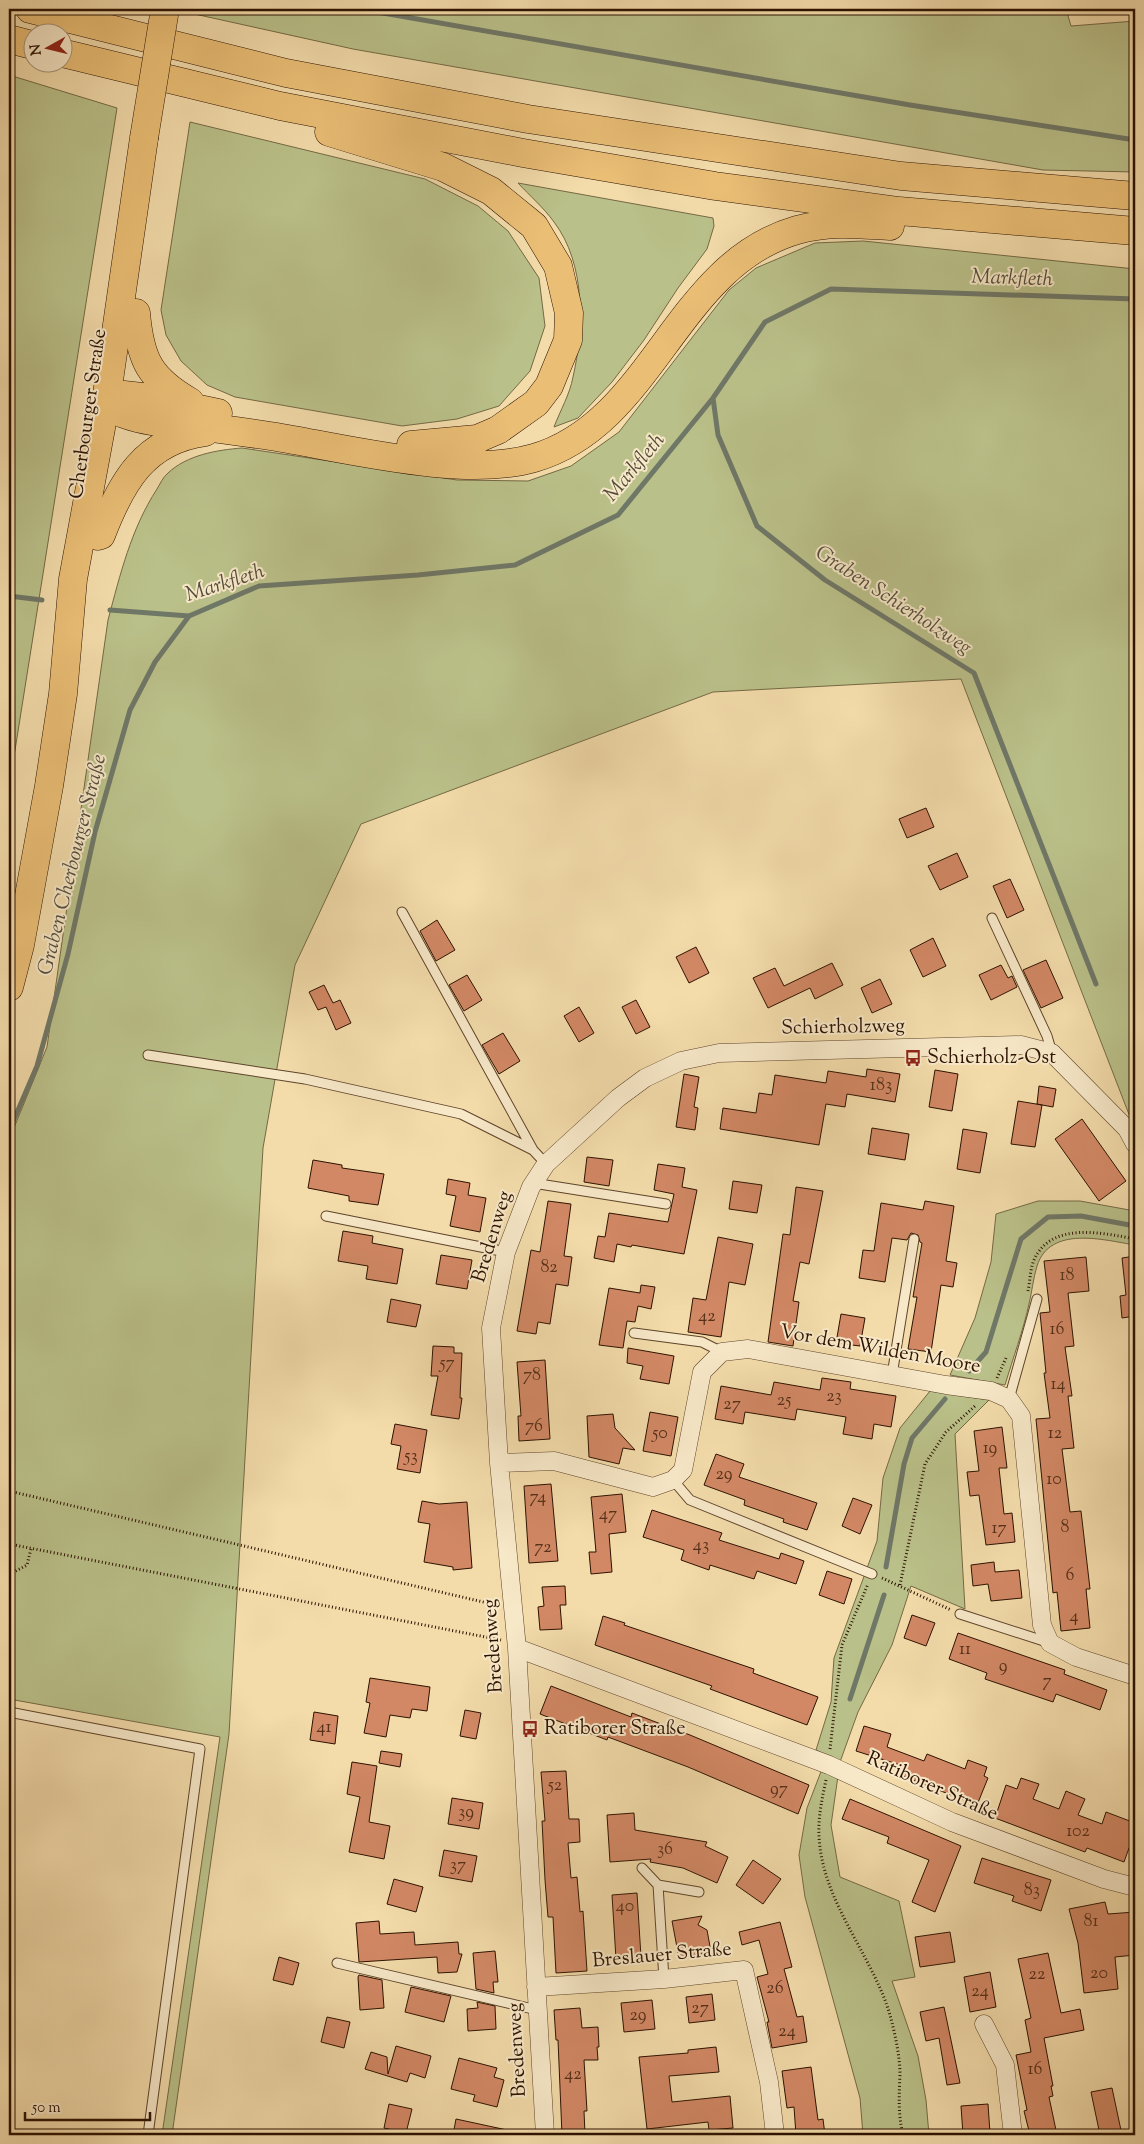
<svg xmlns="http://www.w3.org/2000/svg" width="1144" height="2144" font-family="'Sorts Mill Goudy',serif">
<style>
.green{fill:#bac089;stroke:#746944}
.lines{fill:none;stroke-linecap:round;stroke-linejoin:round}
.stream{stroke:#6f7767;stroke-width:5}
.building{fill:#d28865;stroke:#2d1200}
.service-casing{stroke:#5e442a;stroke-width:11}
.minor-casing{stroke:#5e442a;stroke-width:19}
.primary-casing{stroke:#2d1200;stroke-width:29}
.motorway-casing{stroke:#2d1200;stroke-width:29}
.path{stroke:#2d1200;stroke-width:3;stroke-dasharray:1 2.5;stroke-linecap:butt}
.service{stroke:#f7e8c8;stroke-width:9}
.minor{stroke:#f7e8c8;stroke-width:18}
.primary{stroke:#eabe75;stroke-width:28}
.motorway{stroke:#eabe75;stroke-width:28}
.primary-bridge-casing{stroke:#2d1200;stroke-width:29;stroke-linecap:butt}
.primary-bridge{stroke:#eabe75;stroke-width:28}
.labels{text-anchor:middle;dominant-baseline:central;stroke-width:4;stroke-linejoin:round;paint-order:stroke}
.number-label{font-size:18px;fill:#563019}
.street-label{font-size:20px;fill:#2d1200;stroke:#f7e8c8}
.poi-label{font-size:20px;fill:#2d1200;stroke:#f7e8c8;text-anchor:start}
.water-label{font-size:21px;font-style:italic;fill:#544d3c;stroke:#f7e8c8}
</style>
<rect width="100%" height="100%" fill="#f3dbaa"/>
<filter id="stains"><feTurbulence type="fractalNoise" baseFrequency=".004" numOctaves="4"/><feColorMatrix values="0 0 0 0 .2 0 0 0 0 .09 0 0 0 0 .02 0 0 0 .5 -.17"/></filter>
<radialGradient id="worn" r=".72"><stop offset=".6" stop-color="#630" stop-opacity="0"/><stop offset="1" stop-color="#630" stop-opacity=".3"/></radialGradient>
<path class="green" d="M190,9H1066L1071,26L1135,21V172L1043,170L353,49L190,13Z
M9,75L117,108L9,788Z
M190,122L425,179L478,206L508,231L539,278L545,326L530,371L499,406L457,419L402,426L235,397L207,385L181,361L166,335L161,310Z
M518,183L713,218L714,226L707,249L678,288L644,340L612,382L578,418L554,427C560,411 570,394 573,377C584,329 586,264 554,222C544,208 530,196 518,183Z
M863,241L1135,269V1130L961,679L713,692L361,824L295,965L263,1148L229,1734L172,2135H162L220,1737L9,1699V1140L47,1047L108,620C120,575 131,529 157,489C160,484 163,477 168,473C187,455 217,450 242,448L457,480L528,481L571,466L619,432L729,290L756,268L815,243Z
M1038,1201H1080L1135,1211V1245C1104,1240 1050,1225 1037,1266C1033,1279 1032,1292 1029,1304C1023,1331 1013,1358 1005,1385L950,1375L975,1318L991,1262L996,1214Z
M930,1391L989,1400L955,1434L965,1609L911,1586L892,1645L858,1712L840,1762L816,1750L831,1702L834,1658L877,1541L883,1478L900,1428Z
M822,1769L838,1776L831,1825L840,1877L899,1901L915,1977L892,1981L918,2056L926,2100L929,2135H863L860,2098L805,1897L799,1855L807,1808Z"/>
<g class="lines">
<path class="stream" d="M360,9L910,105L1135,140
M713,398L718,435L757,526L825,580L974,673L1096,984
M9,596L42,600
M110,610L189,616L259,586L418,575L515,565L618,515L713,398L765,322L831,289L1135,299
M9,680V696
M9,1131L37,1066L68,954L95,832L130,710L155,662L189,616
M969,1371L986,1352L1021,1239L1048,1217L1081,1216L1135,1226
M886,1567L904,1464L912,1438L945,1399
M850,1699L884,1595"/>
</g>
<path class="building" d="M926,808L934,827L907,838L899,819Z
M957,853L968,877L940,890L928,866Z
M1010,879L1024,910L1007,918L993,886Z
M437,920L455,950L436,961L420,931Z
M933,938L946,966L923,977L910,950Z
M696,947L709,973L689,983L676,957Z
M1046,960L1063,998L1041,1008L1023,970Z
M832,963L843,985L815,999L810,988L768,1008L753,978L775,968L784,986Z
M1001,965L1008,978L1012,976L1017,987L991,1000L979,975Z
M467,975L482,1000L464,1011L449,985Z
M880,979L892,1004L872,1013L861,988Z
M324,985L333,1003L340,1000L351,1023L336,1030L326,1007L318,1010L309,992Z
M636,1000L650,1027L636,1034L622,1007Z
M579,1007L594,1033L579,1042L564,1016Z
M503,1033L520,1061L499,1074L482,1045Z
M867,1069L900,1074L895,1102L847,1094L845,1107L826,1104L819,1145L720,1129L723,1108L756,1113L759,1093L772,1095L775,1075L826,1083L828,1071L866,1077Z
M935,1070L958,1074L952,1111L929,1107Z
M684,1074L699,1077L694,1107L698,1108L695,1130L676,1127Z
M1039,1086L1056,1089L1053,1107L1037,1104Z
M1018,1101L1042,1105L1035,1147L1011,1144Z
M1082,1119L1126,1181L1099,1201L1055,1139Z
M872,1128L909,1134L905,1160L868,1154Z
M963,1129L987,1133L980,1173L957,1169Z
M587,1157L613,1160L609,1186L584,1182Z
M313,1160L342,1165V1168L384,1174L378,1205L349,1201V1196L308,1188Z
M658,1164L685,1168L682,1187L697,1190L684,1254L632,1245L631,1247L617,1244L614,1262L594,1258L598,1236L605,1237L609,1213L668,1222L674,1194L654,1190Z
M448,1179L470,1183L468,1195L486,1198L480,1232L450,1226L456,1196L446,1194Z
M733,1181L762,1185L757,1213L729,1209Z
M796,1187L823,1191L809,1264L800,1262L793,1301L799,1302L793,1346L768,1342L783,1234L790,1235Z
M548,1201L571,1204L564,1256L572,1257L568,1286L556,1284L550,1324L538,1322L536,1334L517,1331L531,1250L540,1252Z
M925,1201L954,1206L946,1261L957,1263L953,1287L941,1285L931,1352L908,1349L917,1297H913L922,1243L920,1242L918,1235L911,1233L907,1240L892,1238L885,1282L859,1278L863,1250L874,1251L881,1203L923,1210Z
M343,1231L373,1236L372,1243L403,1249L397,1284L366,1279L368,1266L338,1261Z
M718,1237L753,1244L745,1285L729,1282L721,1337L688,1332L693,1298L706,1300Z
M441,1255L472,1260L467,1289L436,1284Z
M1135,1256V1316L1122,1318L1120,1296L1126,1295L1122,1258Z
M1086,1257L1089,1291L1068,1293L1074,1346L1065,1347L1072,1396H1068L1074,1448L1062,1449L1070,1512L1081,1511L1090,1589H1086L1090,1628L1061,1631L1057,1592L1053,1593L1036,1419L1050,1418L1044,1373H1046L1040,1313L1050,1312L1044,1261Z
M641,1285L655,1287L651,1309L638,1306L635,1322L627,1321L623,1348L599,1345L609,1288L640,1293Z
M391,1299L421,1305L416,1327L387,1322Z
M841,1314L865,1318L860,1346L836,1343Z
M433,1346L454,1347V1353H462L460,1398H462L459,1419L431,1415L438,1376H431Z
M628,1348L674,1356L669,1384L640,1379L643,1366L627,1363Z
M545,1360L550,1439L519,1441L518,1416H521L517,1362Z
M822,1378L851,1382L850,1389L896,1396L891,1427L874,1424L872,1439L843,1434L846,1417L797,1409L795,1420L745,1412L743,1424L715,1419L721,1386L771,1395L774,1382L820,1390Z
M650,1412L678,1417L671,1456L643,1451Z
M613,1414L615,1428L635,1450L623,1448L619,1464L589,1457L587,1416Z
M395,1424L427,1430L420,1473L397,1469L401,1446L391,1444Z
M1002,1427L1007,1468H999L1004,1514L1012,1513L1015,1542L986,1545L979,1495L970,1496L967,1472L979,1471L974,1431Z
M716,1454L744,1464L739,1477L817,1503L807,1530L783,1522L784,1519L744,1505L745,1500L704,1485Z
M551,1484L558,1561L529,1563L524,1486Z
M622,1494L626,1532L609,1534L612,1572L591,1574L589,1552H596L591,1497Z
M853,1498L872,1505L860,1534L842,1526Z
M422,1501L439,1504L467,1502L472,1568L453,1570V1567L424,1562L430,1524L418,1522Z
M652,1510L722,1533L719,1540L779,1559L781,1553L804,1561L796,1584L757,1571L754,1579L710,1565L709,1570L681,1560L684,1550L643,1537Z
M994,1562L995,1572L1019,1570L1022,1598L991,1601L988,1584L973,1586L971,1565Z
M827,1571L852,1579L844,1604L819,1595Z
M565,1586L566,1605H560L562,1629L540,1630L538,1607L544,1606L542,1587Z
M912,1615L935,1623L926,1646L904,1638Z
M603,1616L625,1623L624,1625L754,1669L753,1673L818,1697L807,1725L710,1689L712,1686L595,1645Z
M958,1633L1065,1670L1064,1674L1107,1690L1100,1710L1056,1694L1053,1702L985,1679L987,1673L949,1659Z
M370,1678L430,1687L427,1711L412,1709L410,1718L390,1715L386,1737L364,1733L370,1703L366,1702Z
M551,1686L631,1717L632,1713L690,1735L809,1785L798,1814L688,1767L608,1737L607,1740L540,1714Z
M465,1710L481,1713L476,1739L460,1736Z
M314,1712L338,1716L335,1744L310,1740Z
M864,1726L891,1734L887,1747L924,1761L927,1754L965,1769L968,1760L987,1767L984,1776L988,1778L977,1805L897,1774L900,1765L856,1751Z
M381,1751L402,1754L400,1767L379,1763Z
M352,1762L377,1766L369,1822L390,1826L384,1859L349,1852L360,1797L347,1794Z
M566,1771L569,1819H579L580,1842L568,1843L571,1878L577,1877L580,1912L583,1911L587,1971L556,1973L553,1917H548L545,1880L542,1821H545L541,1772Z
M1021,1778L1039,1784L1033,1799L1059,1809L1066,1791L1085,1799L1078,1815L1102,1824L1106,1812L1135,1823V1850L1129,1848L1124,1862L1087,1848L1085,1852L995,1818L1006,1785L1017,1789Z
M452,1798L483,1803L479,1829L448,1824Z
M850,1799L961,1846L935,1912L912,1902L929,1860L887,1843L889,1837L842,1819Z
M634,1813L635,1830L707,1842L705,1846L728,1857L717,1883L683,1868L650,1862L651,1859L610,1862L607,1815Z
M444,1850L477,1856L472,1882L439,1876Z
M982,1858L1051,1880L1041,1911L1012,1901L1014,1896L974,1883Z
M753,1860L781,1879L763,1904L736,1885Z
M394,1879L423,1887L416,1912L387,1904Z
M637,1893L641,1957L616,1959L612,1895Z
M1105,1902L1108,1914L1135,1912V1955L1115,1957L1118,1989L1084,1993L1078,1943L1069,1909Z
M702,1916L698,1925L707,1930L711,1952L679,1958L672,1921Z
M379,1921L380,1934L414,1932L415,1945L458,1942L459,1954H462L457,1972L438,1973L437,1957L359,1962L356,1923Z
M780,1922L792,1967L784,1969L797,2017L803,2016L807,2042L772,2048L767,2022H769L757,1977L768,1974L759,1940L742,1945L739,1932Z
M950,1932L955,1962L920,1967L915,1937Z
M495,1951L498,1982H493L494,1993L476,1989L473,1953Z
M1048,1953L1061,2013L1080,2009L1084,2030L1044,2038L1053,2086H1051L1053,2096L1049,2097L1057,2135H1030L1024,2111L1027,2110L1016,2055L1031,2052L1025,2020L1031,2018L1018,1959Z
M279,1957L299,1963L293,1985L273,1980Z
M990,1972L996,2007L970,2012L964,1977Z
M359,1975L382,1980L384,2008L360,2010L358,1977Z
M411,1987L451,1996L444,2022L405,2012Z
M712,1994L715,2020L689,2023L686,1997Z
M652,2000L655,2029L624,2032L621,2003Z
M477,2002L495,2006L496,2029L468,2031L467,2009L478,2008Z
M944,2007L960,2083L947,2085L939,2038L926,2041L920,2012Z
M580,2008L582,2028L598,2027L599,2047H597L598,2060H584L587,2111H584L585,2134L562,2135L558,2040H556L554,2010Z
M327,2017L350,2022L344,2048L321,2042Z
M396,2046L431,2056L425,2078L410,2073L407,2082L365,2069L371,2052L387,2057L388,2074Z
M716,2047L719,2072L669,2076L672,2102L730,2096L733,2128L709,2130L708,2122L647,2129L639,2057L688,2053V2050Z
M459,2058L497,2068L494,2077L504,2080L497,2107L473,2101L475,2095L451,2089Z
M811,2067L818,2120L823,2119L825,2135H796L794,2107L787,2108L782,2071Z
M1112,2088L1122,2135H1100L1091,2092Z
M389,2104L412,2109L406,2133L384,2128Z
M988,2104L990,2133L963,2135L961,2106Z
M456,2119L507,2130L506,2135H453Z"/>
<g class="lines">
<g class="service-casing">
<path id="service" d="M402,912L533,1150
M992,918L1047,1036L1052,1053
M148,1055L305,1079L461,1114L533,1150L546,1164
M533,1183L666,1204
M326,1216L506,1252
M634,1333L702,1342L722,1352
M892,1375L914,1239
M1009,1399L1037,1299
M673,1480L690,1500L872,1574
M960,1614L1050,1643
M9,1712L200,1749L148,2135
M642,1868L658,1885
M337,1963L537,2010
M664,1979L658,1885L699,1892"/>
</g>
<g class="minor-casing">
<path id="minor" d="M499,1463L554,1461L653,1487L673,1480L683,1470L702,1372L722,1352L748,1349L946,1385L991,1391L1009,1399L1021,1416L1042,1625L1050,1643L1076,1657L1135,1676
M517,1648L829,1765L952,1822L1104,1879L1135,1887
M536,1987L664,1979L744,1970L769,2082L775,2135
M984,2024L1005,2065L1013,2135
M545,2135L517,1648L499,1463L491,1328L506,1252L531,1187L546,1164L618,1098L645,1078L681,1061L719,1053L1021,1045L1052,1053L1127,1129L1135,1144"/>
</g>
<g class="primary-casing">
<path id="primary" d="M9,987L20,945L49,786L63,694L73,579L106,401L144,138"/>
</g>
<g class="motorway-casing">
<path id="motorway" d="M30,9L286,73L528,119L901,176L1135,196
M9,39L32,45
M62,53L280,106L523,153L715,186L899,211L1135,231
M329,132L443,167L491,191L534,226L558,266L569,313L568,340L549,386L536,403L498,430L477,439L411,445
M136,313C140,360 150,379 190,402
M106,401C112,406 118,412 124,414C145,422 168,423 190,425C221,429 252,433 282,438C353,450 465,478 534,458C654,423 675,265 797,230C828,221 859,224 890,226
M106,401L124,395L142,397L218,413
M98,536L101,535C121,483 144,440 205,432"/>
</g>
<path class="path" d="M1028,1291C1030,1282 1030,1269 1034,1260C1051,1221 1103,1233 1135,1239
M997,1378L1006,1358
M9,1491L496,1605
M9,1544L501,1640
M9,1572H14L27,1565L31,1549
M882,1578L951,1610
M900,1585L925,1464L946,1432L975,1406
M830,1749L842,1645L868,1584
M826,1780C822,1799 818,1817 819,1836C822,1902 872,1954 890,2015C895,2034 900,2056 900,2075C899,2096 898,2114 903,2135"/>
<use href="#service" class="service"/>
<use href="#minor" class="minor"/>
<use href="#primary" class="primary"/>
<use href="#motorway" class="motorway"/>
<g class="primary-bridge-casing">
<path id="primary-bridge" d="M144,138L165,9"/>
</g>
<use href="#primary-bridge" class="primary-bridge"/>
</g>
<defs>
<g id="bus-bare" transform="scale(1.35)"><path d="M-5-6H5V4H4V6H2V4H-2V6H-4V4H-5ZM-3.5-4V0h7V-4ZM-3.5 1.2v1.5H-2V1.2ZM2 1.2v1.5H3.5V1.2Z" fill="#8f2418" stroke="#f7e8c8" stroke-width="2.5" paint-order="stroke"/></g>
</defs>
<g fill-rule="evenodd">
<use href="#bus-bare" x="913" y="1058"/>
<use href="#bus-bare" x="530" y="1729"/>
</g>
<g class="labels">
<g class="number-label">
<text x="881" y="1086">183</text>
<text x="549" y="1268">82</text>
<text x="1067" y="1276">18</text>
<text x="707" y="1317">42</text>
<text x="1057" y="1330">16</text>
<text x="447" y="1364">57</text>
<text x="532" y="1376">78</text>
<text x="1058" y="1385">14</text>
<text x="834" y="1397">23</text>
<text x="784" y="1401">25</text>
<text x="732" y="1405">27</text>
<text x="534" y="1427">76</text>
<text x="660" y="1434">50</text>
<text x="1055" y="1434">12</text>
<text x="990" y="1449">19</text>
<text x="411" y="1457">53</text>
<text x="724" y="1475">29</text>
<text x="1054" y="1480">10</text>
<text x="538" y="1498">74</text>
<text x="608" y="1515">47</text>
<text x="1065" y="1528">8</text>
<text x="999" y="1529">17</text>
<text x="701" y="1546">43</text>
<text x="543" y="1548">72</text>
<text x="1070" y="1576">6</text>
<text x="1074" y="1617">4</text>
<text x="965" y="1650">11</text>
<text x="1003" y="1667">9</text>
<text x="1047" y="1682">7</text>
<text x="324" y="1728">41</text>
<text x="555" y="1786">52</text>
<text x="779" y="1790">97</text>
<text x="466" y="1813">39</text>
<text x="1078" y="1832">102</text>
<text x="665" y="1850">36</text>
<text x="458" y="1866">37</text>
<text x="1032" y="1891">83</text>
<text x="625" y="1907">40</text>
<text x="1091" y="1922">81</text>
<text x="1099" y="1974">20</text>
<text x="1037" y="1975">22</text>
<text x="775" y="1989">26</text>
<text x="980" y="1992">24</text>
<text x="700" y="2009">27</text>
<text x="638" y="2016">29</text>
<text x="787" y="2032">24</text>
<text x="1035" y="2070">16</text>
<text x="573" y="2075">42</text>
</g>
<g class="street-label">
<text transform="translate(89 414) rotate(-82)">Cherbourger Straße</text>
<text transform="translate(843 1028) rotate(-1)">Schierholzweg</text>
<text transform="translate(493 1237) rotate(-73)">Bredenweg</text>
<text transform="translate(880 1350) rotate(10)">Vor dem Wilden Moore</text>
<text transform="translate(494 1646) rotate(-94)">Bredenweg</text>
<text transform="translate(932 1787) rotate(24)">Ratiborer Straße</text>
<text transform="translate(662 1956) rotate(-5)">Breslauer Straße</text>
<text transform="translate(518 2050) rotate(-93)">Bredenweg</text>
</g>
<g class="poi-label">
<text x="927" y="1058">Schierholz-Ost</text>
<text x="544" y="1729">Ratiborer Straße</text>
</g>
<g class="water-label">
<text transform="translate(1012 279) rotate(2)">Markfleth</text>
<text transform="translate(635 468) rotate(-50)">Markfleth</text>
<text transform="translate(225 584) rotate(-18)">Markfleth</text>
<text transform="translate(893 601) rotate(33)">Graben Schierholzweg</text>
<text transform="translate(73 865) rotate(-76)">Graben Cherbourger Straße</text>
</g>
</g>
<rect width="1144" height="2144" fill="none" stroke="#f3dbaa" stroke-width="30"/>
<rect x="10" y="10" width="1124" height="2124" fill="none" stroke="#2d1200" stroke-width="2.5"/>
<rect x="15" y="15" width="1114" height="2114" fill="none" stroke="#2d1200"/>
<g transform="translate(48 48) rotate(262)"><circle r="24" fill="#f7e8c8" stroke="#a69278"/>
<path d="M0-4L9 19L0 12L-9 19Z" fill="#8f2418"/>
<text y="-8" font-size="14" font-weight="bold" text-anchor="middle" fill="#2d1200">N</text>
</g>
<path d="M25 2112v8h125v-8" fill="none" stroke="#2d1200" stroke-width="2.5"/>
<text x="32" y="2112" font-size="15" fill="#2d1200" stroke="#f7e8c8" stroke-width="4" paint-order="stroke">50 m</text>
<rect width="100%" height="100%" filter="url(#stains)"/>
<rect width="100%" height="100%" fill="url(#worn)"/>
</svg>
